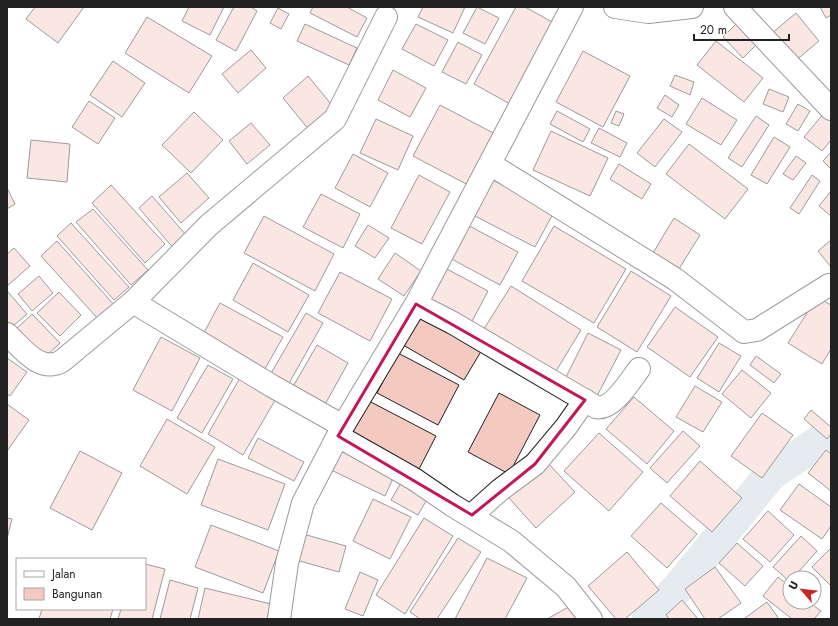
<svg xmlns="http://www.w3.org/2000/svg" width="838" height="626" font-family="Jost,sans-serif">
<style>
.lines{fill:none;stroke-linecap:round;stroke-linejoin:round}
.canal{stroke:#c7d3dd;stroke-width:33}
.building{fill:#f3c9c0;stroke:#222}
.minor-casing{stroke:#222;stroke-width:24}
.minor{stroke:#fff;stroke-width:22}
.marked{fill:none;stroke:#c2185b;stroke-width:3;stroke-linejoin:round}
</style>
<rect width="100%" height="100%" fill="#fff"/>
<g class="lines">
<path class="canal" d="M648,619L678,588L771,474L822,440"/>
</g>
<path class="building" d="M35,7H84L58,43L26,19Z
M189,7H224L210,35L182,21Z
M234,7H251L257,11L236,51L216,40Z
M313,7H347L367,18L357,37L310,13Z
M423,7H465L453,33L418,17Z
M477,7L499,18L485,44L463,33Z
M516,7H525L554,23L510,104L474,84Z
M820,7H831V15L826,18Z
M278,8L289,14L281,29L270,23Z
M796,13L819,41L794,62L771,34Z
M147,17L212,56L189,93L125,53Z
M737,23L757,44L743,58L723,37Z
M305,24L357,48L349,65L297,41Z
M416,24L448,40L434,66L402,49Z
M716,41L763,78L744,102L697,65Z
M458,42L482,55L466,84L442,72Z
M251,50L266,68L238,93L222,74Z
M583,51L630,76L603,127L556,102Z
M113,61L145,83L122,117L90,95Z
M393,70L426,88L410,117L378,100Z
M675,75L694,82L690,95L670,86Z
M308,76L336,110L310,131L283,98Z
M769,89L789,97L783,112L763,104Z
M665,95L679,105L672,117L657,108Z
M702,98L737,120L721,145L686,124Z
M89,101L115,118L98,144L72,127Z
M798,104L810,111L798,131L786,124Z
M440,105L499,136L472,187L413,156Z
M557,111L590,129L583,142L550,124Z
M616,111L624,114L619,126L611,123Z
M194,112L223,140L191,173L162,145Z
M823,114L831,121V140L822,151L804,137Z
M756,116L769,125L742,167L728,158Z
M376,119L413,136L398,170L360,153Z
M664,119L682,132L655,167L637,153Z
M251,123L270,145L247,164L229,141Z
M599,128L627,143L620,157L591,143Z
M551,131L608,158L590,196L533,170Z
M774,137L790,147L767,184L751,175Z
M31,140L70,144L67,182L27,178Z
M689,144L748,189L725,219L666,174Z
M831,152V169L823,161Z
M353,154L388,173L370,207L335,188Z
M796,156L806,163L793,180L783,174Z
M619,164L651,184L642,199L610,179Z
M187,173L209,198L181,223L159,197Z
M419,175L450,192L422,244L391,228Z
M812,175L820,181L799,214L790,208Z
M489,178L554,212L535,247L471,214Z
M111,185L165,244L145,263L92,203Z
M7,188L15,204L7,209Z
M831,191V216L819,206Z
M321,194L360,214L343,248L303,227Z
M152,196L187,236L174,249L139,208Z
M93,209L148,270L131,285L76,222Z
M264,216L334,254L315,291L244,253Z
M674,218L700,235L679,269L653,253Z
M71,223L129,287L114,300L57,236Z
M464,223L518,252L500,285L446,256Z
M368,225L389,238L375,258L355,246Z
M554,226L626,269L594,323L522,281Z
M831,240V267L818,251Z
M57,241L115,306L99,320L41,256Z
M14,248L30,266L7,286V254Z
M395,253L421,271L404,296L378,279Z
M253,263L309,295L288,332L233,300Z
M447,269L488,291L469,327L428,305Z
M631,271L671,296L637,352L597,327Z
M340,272L392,299L370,341L318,313Z
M39,276L53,293L32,311L18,294Z
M511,286L581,330L553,376L482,332Z
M8,292L27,314L12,327L7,321V293Z
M59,292L81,315L60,336L37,313Z
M817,297L831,305V349L822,364L788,343Z
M220,303L283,337L262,374L200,340Z
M675,307L718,337L690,377L647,347Z
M422,312L483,348L464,380L403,345Z
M306,313L323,323L288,385L270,375Z
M32,314L60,343L42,360L14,331Z
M588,333L621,350L597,396L565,379Z
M161,337L200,358L172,411L133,390Z
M719,343L741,356L719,392L697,378Z
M317,345L348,363L323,408L291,390Z
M398,353L459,385L438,425L377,393Z
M756,356L781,374L774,383L750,365Z
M7,358L27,372L10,396L7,394Z
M208,365L233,379L202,433L177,418Z
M742,370L771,393L751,418L722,394Z
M241,376L277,397L243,455L208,434Z
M695,386L722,402L703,432L676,417Z
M499,393L540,415L509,474L468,452Z
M634,397L674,431L647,464L606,429Z
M369,401L436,436L417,473L350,437Z
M7,404L29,420L7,451Z
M811,410L831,427V434L827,439L804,419Z
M762,413L793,435L762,478L731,456Z
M167,419L215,447L187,494L140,466Z
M683,431L700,446L667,483L650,468Z
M599,433L643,472L609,511L564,471Z
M258,438L304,462L294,481L248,458Z
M339,447L395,474L385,496L329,469Z
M826,450L831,454V491L808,473Z
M80,451L122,473L92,530L50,508Z
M218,459L285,484L268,530L201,505Z
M700,461L742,498L712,532L670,496Z
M547,462L575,492L536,528L508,497Z
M403,479L430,494L418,515L391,500Z
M799,484L831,507V526L822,539L780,510Z
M373,499L411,517L390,559L353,541Z
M661,503L697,534L667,568L631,536Z
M768,511L794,535L770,562L743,539Z
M7,518L12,519L7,539Z
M424,518L453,536L405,614L376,595Z
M211,525L279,551L263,593L195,567Z
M303,534L346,546L339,572L296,560Z
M801,536L817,551L793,578H790V582L773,567Z
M458,538L481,552L437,619H420L410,612Z
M737,543L763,566L745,586L719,563Z
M831,548V586L812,567Z
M627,552L659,590L625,619H616L588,586Z
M487,558L527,578L505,619H455Z
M145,564L165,569L152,619H118L121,609H145Z
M715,567L741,603L718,619H705L685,589Z
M360,572L378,580L363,616L345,609Z
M778,577L790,587V602H809L821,611L814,619H792L763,596Z
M170,580L198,588L190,619H160Z
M205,588L271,604L267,619H198Z
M682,600L698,619H669L666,615Z
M767,602L779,619H746L745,618Z
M572,605L579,619H547Z
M42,609H113L110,619H39Z"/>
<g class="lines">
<g class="minor-casing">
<path id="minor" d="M615,7L648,12L692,7
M735,7L831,109
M490,164L675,279L744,332L757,330L829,285
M133,302L272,386L343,426
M416,304L453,323L596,407C612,411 630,381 639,369
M7,334C22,348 40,374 62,361L133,302L209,225L335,119L386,17
M338,436L414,479L452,505L511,541L566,587L591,619
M472,515L500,490L535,464L566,427L585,400
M279,619L287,563L303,503L343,426L416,304L572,7"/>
</g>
<use href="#minor" class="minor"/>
</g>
<path d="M0 0H838V626H0ZM416,304L585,400L535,464L472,515L338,436Z" fill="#fff" fill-opacity=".55" fill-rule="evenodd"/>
<path class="marked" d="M416,304L585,400L535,464L472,515L338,436Z"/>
<rect width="838" height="626" fill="none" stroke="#222222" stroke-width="16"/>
<rect x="16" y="558" width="130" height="52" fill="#ffffff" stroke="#a7a7a7"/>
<rect x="24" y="571" width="20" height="6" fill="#ffffff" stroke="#a7a7a7"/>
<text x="52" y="578" font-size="12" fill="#222222">Jalan</text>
<rect x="24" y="588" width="20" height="12" fill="#f3c9c0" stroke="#a7a7a7"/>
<text x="52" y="598" font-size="12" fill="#222222">Bangunan</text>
<g transform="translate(802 590) rotate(298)"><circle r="19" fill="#ffffff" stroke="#a7a7a7"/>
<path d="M0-3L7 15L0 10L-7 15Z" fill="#c62828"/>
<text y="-6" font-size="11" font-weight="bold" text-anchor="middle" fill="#222222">U</text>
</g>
<path d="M694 34v6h95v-6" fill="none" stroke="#222222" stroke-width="2"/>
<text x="700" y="34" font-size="12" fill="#222222" stroke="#ffffff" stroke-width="3" paint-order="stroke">20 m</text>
</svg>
